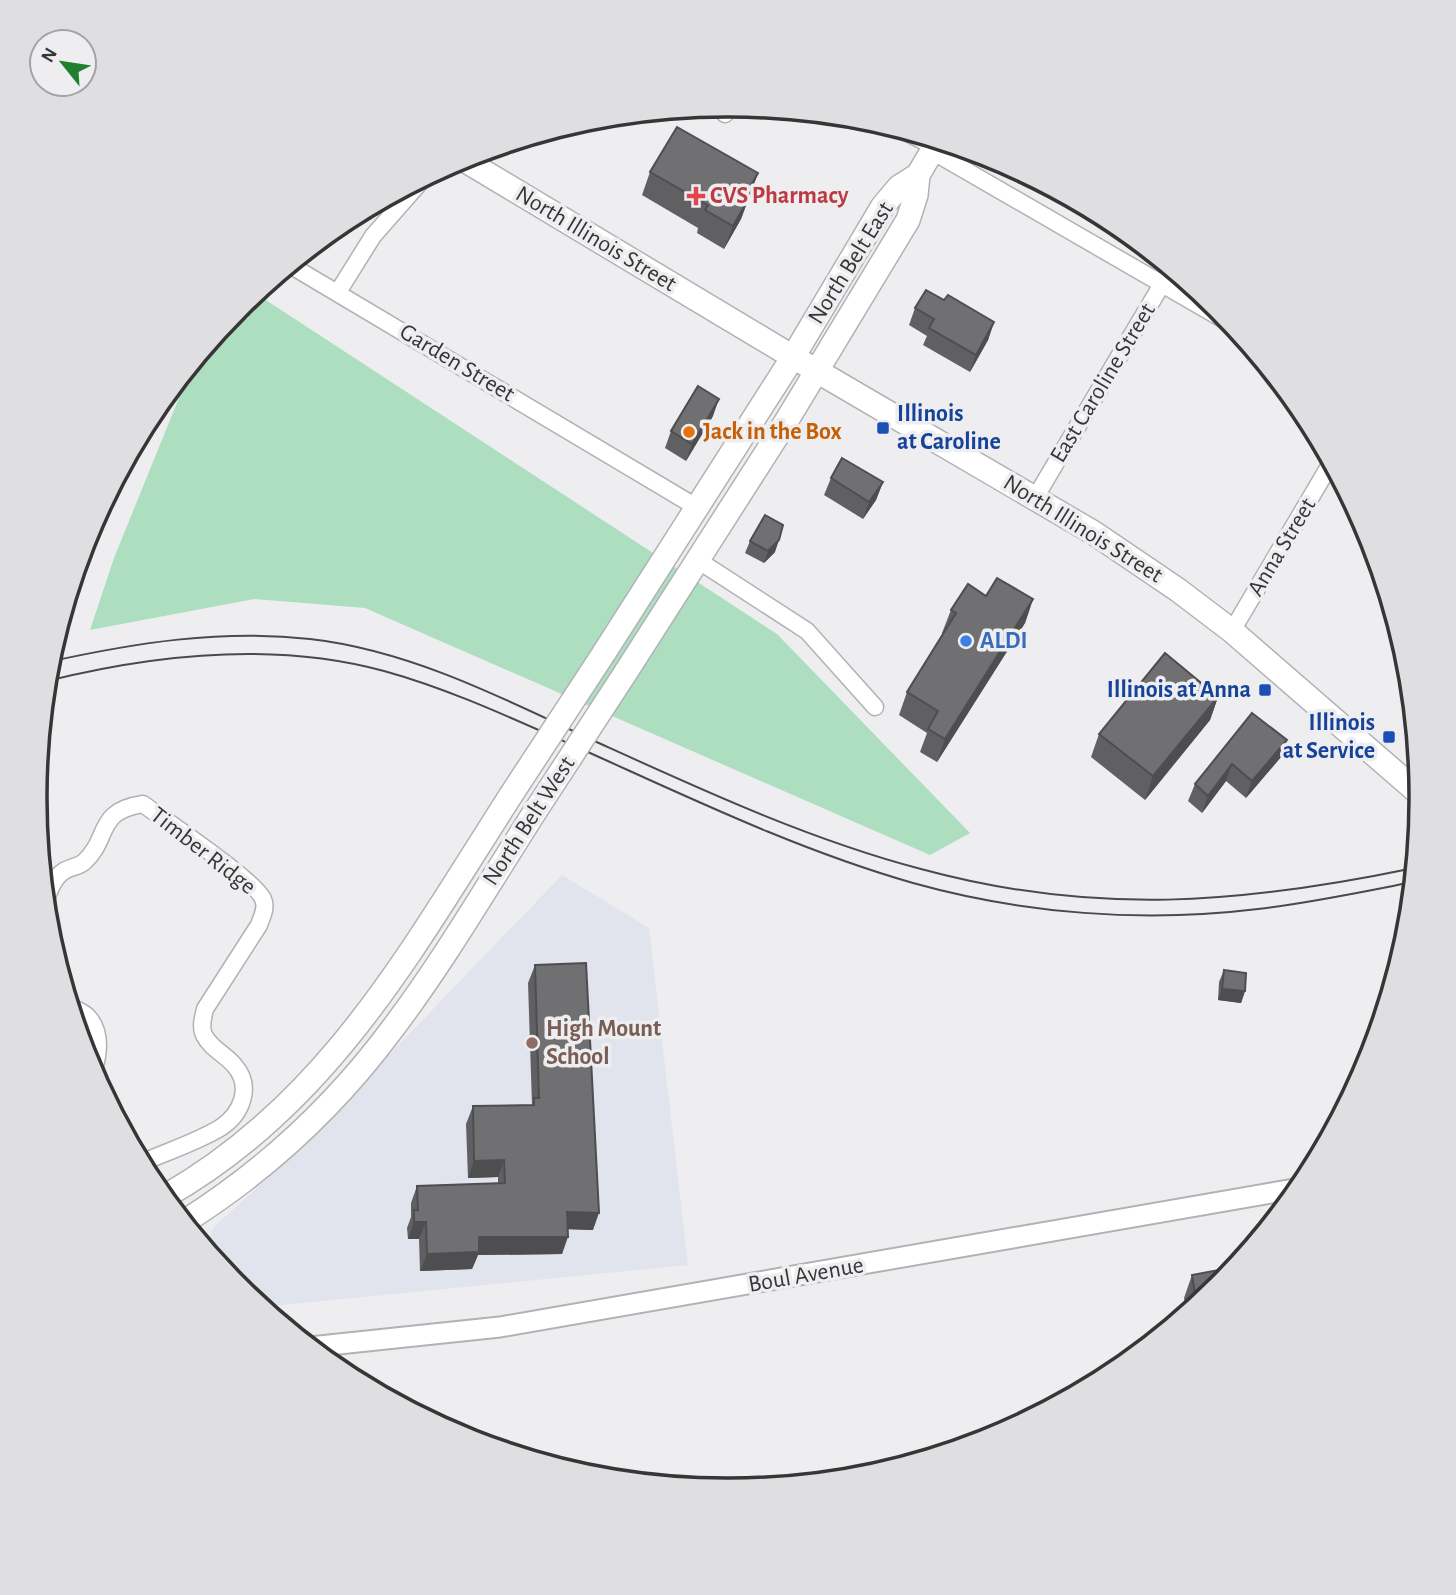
<svg xmlns="http://www.w3.org/2000/svg" width="1456" height="1595" font-family="'Alegreya Sans',sans-serif">
<style>
.built{fill:#e1e3ed}
.green{fill:#addec0}
.lines{fill:none;stroke-linecap:round;stroke-linejoin:round}
.minor-casing{stroke:#b1b2b4;stroke-width:19}
.tertiary-casing{stroke:#b1b2b4;stroke-width:23}
.primary-casing{stroke:#b1b2b4;stroke-width:26}
.minor{stroke:#fff;stroke-width:16}
.tertiary{stroke:#fff;stroke-width:19}
.primary{stroke:#fff;stroke-width:23}
.tram{stroke:#4a4a4b;stroke-width:2}
.primary-bridge-casing{stroke:#b1b2b4;stroke-width:26;stroke-linecap:butt}
.primary-bridge{stroke:#fff;stroke-width:23}
.wall{fill:#606062}
.shaded-wall{fill:#4e4e50}
.building{fill:#707072;stroke:#4e4e50;stroke-width:2}
.health-dot{fill:#e0444e;stroke:#eeeef1;stroke-width:2.5}
.transit-dot{fill:#1a4fb4;stroke:#eeeef1;stroke-width:2.5}
.food-dot{fill:#e8710a;stroke:#eeeef1;stroke-width:2.5}
.shop-dot{fill:#3f7fe0;stroke:#eeeef1;stroke-width:2.5}
.education-dot{fill:#8d6e63;stroke:#eeeef1;stroke-width:2.5}
.labels{text-anchor:middle;dominant-baseline:central;stroke-width:7;stroke-linejoin:round;paint-order:stroke}
.health-label{font-size:24px;font-weight:bold;fill:#be3a42;stroke:#eeeef1;text-anchor:start}
.street-label{font-size:24px;fill:#363637;stroke:#eeeef1}
.transit-label{font-size:24px;font-weight:bold;fill:#164399;stroke:#eeeef1;text-anchor:end}
.food-label{font-size:24px;font-weight:bold;fill:#c56008;stroke:#eeeef1;text-anchor:start}
.shop-label{font-size:24px;font-weight:bold;fill:#366cbe;stroke:#eeeef1;text-anchor:start}
.education-label{font-size:24px;font-weight:bold;fill:#785e54;stroke:#eeeef1;text-anchor:start}
.rim{fill:none;stroke:#363637;stroke-width:3.5}
</style>
<rect width="100%" height="100%" fill="#eeeef1"/>
<path class="built" d="M562,875L649,928L688,1265L262,1307L238,1287L205,1248L214,1227L290,1158Z"/>
<path class="green" d="M255,293L777,634L970,833L930,855L365,608L254,599L90,630L114,558L183,388L180,378L238,307Z"/>
<g class="lines">
<g class="minor-casing">
<path id="minor" d="M725,114L732,105
M902,130L935,147
M932,151L1233,325
M290,265L698,508
M338,292L373,236L423,179
M1035,498L1171,269
M699,561L807,631L875,707
M1232,631L1331,463
M45,904C48,893 53,878 64,871C70,867 78,867 84,862C110,839 95,811 143,804C163,819 257,882 263,899C267,908 262,916 259,925L205,1009C203,1018 200,1027 204,1035C211,1049 225,1054 234,1065C253,1086 242,1114 220,1128C197,1142 166,1152 141,1163
M71,1007C75,1009 83,1012 87,1016C102,1031 99,1054 93,1073"/>
</g>
<g class="tertiary-casing">
<path id="tertiary" d="M310,1347L500,1327L1300,1188"/>
</g>
<g class="primary-casing">
<path id="primary" d="M461,158L793,357L1094,533L1178,590L1232,631L1421,795
M604,653L793,357L883,206L899,187L918,175L938,141
M626,672L784,425L908,220L916,195L918,175
M164,1197C329,1104 412,949 511,795
M184,1222C265,1171 336,1105 393,1028C445,959 489,883 536,810"/>
</g>
<use href="#minor" class="minor"/>
<use href="#tertiary" class="tertiary"/>
<use href="#primary" class="primary"/>
<path class="tram" d="M48,662C134,643 221,629 310,639C408,650 501,697 590,739C698,788 807,839 921,869C1094,916 1241,904 1414,868
M47,681C156,654 274,641 384,671C449,689 509,717 570,744C682,794 794,849 913,883C1024,914 1143,923 1258,909C1310,903 1361,892 1413,882"/>
<g class="primary-bridge-casing">
<path id="primary-bridge" d="M511,795L604,653
M536,810L626,672"/>
</g>
<use href="#primary-bridge" class="primary-bridge"/>
</g>
<path class="wall" d="M650,172L758,173L741,219L724,249L697,233L698,228L642,195Z
M944,300L994,322L988,340L970,372L923,345L927,336L909,325L915,308Z
M713,416L686,461L665,448L671,431Z
M831,478L883,482L876,500L863,519L824,495Z
M750,541L775,552L764,563L745,553Z
M986,596L1033,599L1025,623L937,762L920,752L927,733L899,715L907,692L944,634L942,633L951,610Z
M1218,697L1210,720L1145,800L1091,757L1099,734Z
M1252,713L1287,740L1281,757L1246,798L1226,781L1202,813L1188,801L1195,784Z
M535,965L593,1230L568,1229L562,1254L478,1255L472,1269L420,1271L419,1239H408L407,1228L411,1217V1203L417,1186L498,1183V1177L468,1178L466,1124L473,1106L532,1105L528,983Z
M1224,970L1245,991L1241,1003L1218,1000L1219,982Z
M1192,1275L1218,1288L1186,1314L1184,1298Z"/>
<path class="shaded-wall" d="M758,173L741,219L724,249L746,194Z
M994,322L988,340L970,372L976,355Z
M719,399L713,416L686,461L692,444Z
M883,482L876,500L863,519L869,502Z
M779,540L775,552L764,563L768,551Z
M1033,599L1025,623L937,762L945,739Z
M1218,697L1210,720L1145,800L1153,776Z
M1287,740L1281,757L1246,798L1252,781Z
M1232,764L1226,781L1202,813L1208,796Z
M1222,989L1245,991L1241,1003L1218,1000Z
M504,1160L498,1177L468,1178L474,1161Z
M567,1212L599,1213L593,1230L561,1229Z
M414,1222H426L419,1239H408Z
M479,1237H568L562,1254L478,1255L472,1269L420,1271L427,1254Z"/>
<path class="building" d="M677,127L758,173L746,194L750,196L733,226L705,210L708,205L650,172Z
M926,290L944,300L948,295L994,322L976,355L929,328L934,319L915,308Z
M698,386L719,399L692,444L671,431Z
M842,458L883,482L869,502L831,478Z
M765,515L783,525L779,540L768,551L750,541Z
M997,578L1033,599L945,739L928,729L938,711L907,692L956,613L951,610L968,584L986,596Z
M1165,653L1218,697L1153,776L1099,734Z
M1252,713L1287,740L1252,781L1232,764L1208,796L1195,784Z
M586,963L599,1213L567,1212L568,1237H479V1252L427,1254L426,1222H414V1210H418L417,1186L505,1183L504,1160L474,1161L473,1106L534,1105V1098H539L535,965Z
M1224,970L1246,973L1245,991L1222,989Z
M1235,1267L1218,1288L1197,1305L1192,1275Z"/>
<path class="health-dot" d="M692.5 185.5h7v7h7v7h-7v7h-7v-7h-7v-7h7z"/>
<g class="transit-dot">
<rect x="876" y="421" width="14" height="14" rx="3.5"/>
<rect x="1258" y="683" width="14" height="14" rx="3.5"/>
<rect x="1382" y="730" width="14" height="14" rx="3.5"/>
</g>
<circle class="food-dot" cx="689" cy="432" r="7"/>
<circle class="shop-dot" cx="966" cy="641" r="7"/>
<circle class="education-dot" cx="532" cy="1043" r="7"/>
<g class="labels">
<g class="health-label">
<text x="710" y="196">CVS Pharmacy</text>
</g>
<g class="street-label">
<text transform="translate(596 239) rotate(31)">North Illinois Street</text>
<text transform="translate(851 263) rotate(-58)">North Belt East</text>
<text transform="translate(457 363) rotate(31)">Garden Street</text>
<text transform="translate(1103 383) rotate(-59)">East Caroline Street</text>
<text transform="translate(1083 529) rotate(32)">North Illinois Street</text>
<text transform="translate(1282 547) rotate(-59)">Anna Street</text>
<text transform="translate(529 821) rotate(-57)">North Belt West</text>
<text transform="translate(203 851) rotate(38)">Timber Ridge</text>
<text transform="translate(806 1275) rotate(-10)">Boul Avenue</text>
</g>
<g class="transit-label">
<text x="897" y="414" text-anchor="start">Illinois<tspan x="897" dy="28">at Caroline</tspan></text>
<text x="1251" y="690">Illinois at Anna</text>
<text x="1375" y="723">Illinois<tspan x="1375" dy="28">at Service</tspan></text>
</g>
<g class="food-label">
<text x="703" y="432">Jack in the Box</text>
</g>
<g class="shop-label">
<text x="980" y="641">ALDI</text>
</g>
<g class="education-label">
<text x="546" y="1029">High Mount<tspan x="546" dy="28">School</tspan></text>
</g>
</g>
<path d="M0 0H1456V1595H0ZM727 117H729A680 680 0 0 1 1409 797V798A680 680 0 0 1 729 1478H727A680 680 0 0 1 47 798V797A680 680 0 0 1 727 117Z" fill="#dfdfe2" fill-rule="evenodd"/>
<path class="rim" d="M727 117H729A680 680 0 0 1 1409 797V798A680 680 0 0 1 729 1478H727A680 680 0 0 1 47 798V797A680 680 0 0 1 727 117Z"/>
<g transform="translate(63 63) rotate(300)"><circle r="33" fill="#eeeef1" stroke="#a4a4a7" stroke-width="2"/>
<path d="M0-5L12 26L0 18L-12 26Z" fill="#217f30"/>
<text y="-10" font-size="19" font-weight="bold" text-anchor="middle" fill="#363637">N</text>
</g>
</svg>
